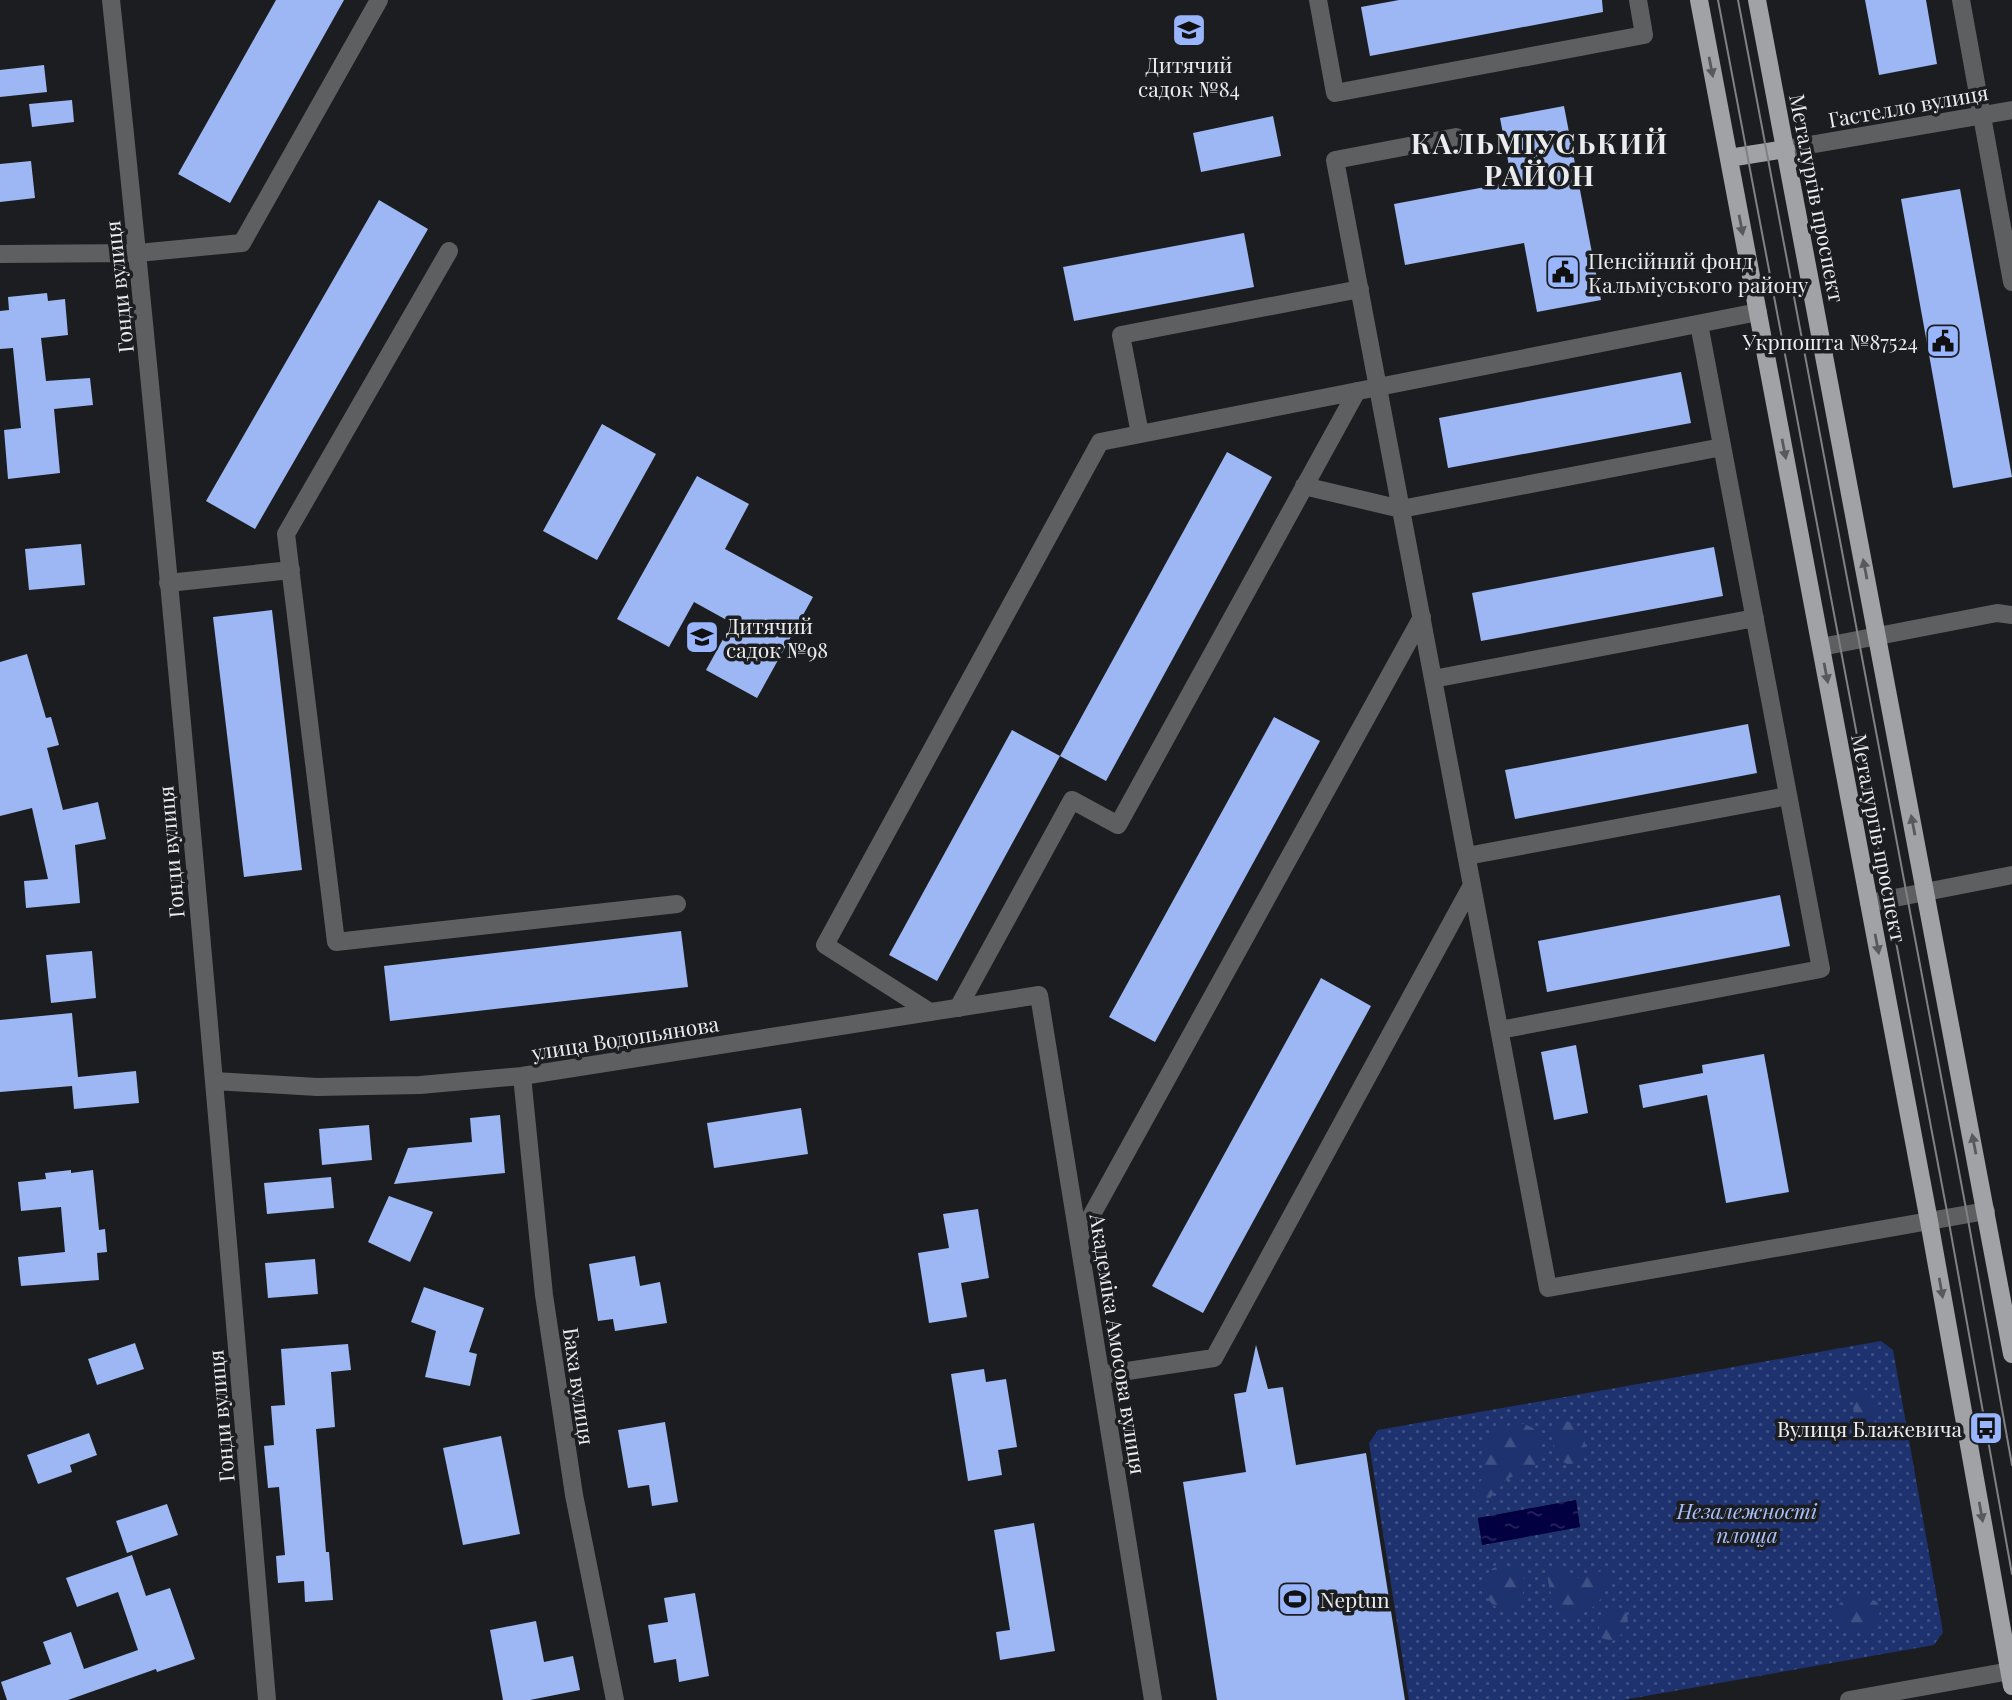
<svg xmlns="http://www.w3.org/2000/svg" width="2012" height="1700" font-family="'Playfair Display',serif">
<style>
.grass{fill:url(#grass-dots);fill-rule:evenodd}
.forest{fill:url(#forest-firs)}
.water{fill:url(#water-ripples)}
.building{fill:#9db7f4}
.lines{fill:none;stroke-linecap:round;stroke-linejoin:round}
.lane{stroke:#5e5f61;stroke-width:18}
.street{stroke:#5e5f61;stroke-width:18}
.primary{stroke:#a1a2a5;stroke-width:18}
.tram{stroke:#808183;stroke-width:2}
.oneway{fill:#58595c}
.labels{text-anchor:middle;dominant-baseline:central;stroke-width:7;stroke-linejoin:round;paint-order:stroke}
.poi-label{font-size:21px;fill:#ebecee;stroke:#1c1d20;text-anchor:start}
.street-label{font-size:21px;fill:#ebecee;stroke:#1c1d20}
.park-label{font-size:21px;font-style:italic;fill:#a8c0fb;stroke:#1c1d20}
.district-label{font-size:28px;font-weight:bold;letter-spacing:2px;fill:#ebecee;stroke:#1c1d20}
</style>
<defs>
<pattern id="grass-dots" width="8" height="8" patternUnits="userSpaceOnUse" patternTransform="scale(1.75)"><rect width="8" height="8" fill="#1e3270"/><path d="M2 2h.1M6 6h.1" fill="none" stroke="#3f5085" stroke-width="1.8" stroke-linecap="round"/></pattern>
<pattern id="forest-firs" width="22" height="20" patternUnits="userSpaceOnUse" patternTransform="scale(1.75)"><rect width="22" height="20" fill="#1e3270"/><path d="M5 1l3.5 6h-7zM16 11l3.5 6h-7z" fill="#3f5085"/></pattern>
<pattern id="water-ripples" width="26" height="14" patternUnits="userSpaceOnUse" patternTransform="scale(1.75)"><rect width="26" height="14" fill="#020040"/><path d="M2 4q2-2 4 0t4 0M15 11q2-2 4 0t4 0" fill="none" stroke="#27255c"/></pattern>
</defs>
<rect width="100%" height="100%" fill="#1c1d20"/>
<path class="grass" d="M1881,1341L1893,1350L1943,1632L1934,1645L1623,1700H1409L1369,1443L1378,1430ZM1576,1500L1580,1527L1482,1545L1478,1518Z"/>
<path class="forest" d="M1863,1389L1869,1391C1875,1404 1884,1428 1866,1436C1853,1429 1853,1410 1853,1397Z
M1563,1421C1576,1421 1586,1433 1585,1446C1585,1452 1583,1457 1578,1461C1558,1476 1541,1431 1563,1421Z
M1519,1423C1529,1425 1537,1428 1540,1439C1550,1472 1523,1468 1505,1481C1499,1485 1496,1492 1490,1498L1478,1497C1470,1485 1481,1485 1485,1474C1487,1468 1483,1464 1482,1458C1479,1437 1503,1426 1519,1423Z
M1500,1565C1531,1566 1531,1593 1510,1610C1491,1613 1474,1585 1490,1571C1492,1568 1496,1567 1500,1565Z
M1558,1568L1577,1578L1605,1570L1609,1573C1613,1595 1577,1632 1558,1607C1551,1598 1549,1586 1547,1575L1551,1570Z
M1856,1595H1864L1877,1602C1892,1630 1838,1651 1835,1612L1840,1603Z
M1624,1609C1633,1622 1625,1635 1612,1641L1601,1638L1599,1626C1606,1616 1611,1608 1624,1609Z"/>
<path class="water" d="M1576,1500L1580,1527L1482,1545L1478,1518Z"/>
<path class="building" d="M276,0H344L230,203L178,174Z
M1399,0H1602L1603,12L1370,56L1361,7Z
M1865,0H1926L1937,64L1879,75Z
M44,65L47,92L0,97V70Z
M72,100L74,122L32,127L29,104Z
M1564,106L1601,300L1537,312L1524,243L1405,265L1394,204L1512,182L1500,118Z
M1273,116L1281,156L1201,172L1193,133Z
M31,161L35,198L0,202V164Z
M1960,189L2012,477L1953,488L1901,199Z
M379,200L428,229L255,529L206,501Z
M1244,233L1254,287L1074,321L1063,267Z
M47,293L48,301L65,299L68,335L41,338L46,381L90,378L93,405L54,409L60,473L8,479L4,430L21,428L13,348L0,349V311L9,310L8,297Z
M1681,372L1691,423L1448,468L1439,418Z
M602,424L656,454L597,560L543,531Z
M1227,452L1272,477L1106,781L1060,756Z
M697,476L749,504L725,549L813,597L757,698L706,670L732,623L694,602L669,647L617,619Z
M81,544L85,585L29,590L25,549Z
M1714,547L1723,596L1481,641L1472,593Z
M272,610L302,870L244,877L213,617Z
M27,654L46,718L51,717L59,745L47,748L63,810L98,802L106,839L75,845L80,903L26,908L24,881L48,879L32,808L0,816V662Z
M1274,717L1320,741L1155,1042L1109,1017Z
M1748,724L1757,773L1515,819L1505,770Z
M1012,730L1060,756L937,981L889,955Z
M1780,895L1790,946L1547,992L1538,941Z
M681,931L688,987L390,1021L384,966Z
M92,951L96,998L51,1003L46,955Z
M1321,978L1371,1006L1203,1313L1152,1286Z
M72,1013L78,1077L136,1071L139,1103L74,1109L72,1086L0,1092V1020Z
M1576,1045L1588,1113L1554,1120L1541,1052Z
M1764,1054L1789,1192L1726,1203L1707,1095L1643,1108L1639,1085L1703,1073L1702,1065Z
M801,1108L808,1154L714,1168L707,1123Z
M500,1115L505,1173L394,1184L408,1148L472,1142L470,1118Z
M369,1125L372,1160L322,1165L319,1129Z
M71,1170V1173L93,1170L99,1230L105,1229L107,1252L97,1253L99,1280L21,1286L18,1257L65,1252L61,1207L21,1211L18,1182L46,1179L45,1173Z
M331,1177L334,1208L267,1214L264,1183Z
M389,1196L433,1212L410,1262L368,1242Z
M978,1209L989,1278L961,1283L967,1317L929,1323L918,1253L949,1248L943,1214Z
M635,1256L640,1286L660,1282L667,1323L615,1331L613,1319L598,1321L589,1264Z
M315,1259L318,1294L268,1298L265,1263Z
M424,1287L484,1308L469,1352L477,1354L470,1386L425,1377L436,1331L411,1322Z
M135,1343L144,1369L97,1385L88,1359Z
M348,1344L351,1370L331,1372L335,1427L316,1429L326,1552H329L333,1600L305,1602L304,1581L278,1583L276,1556L285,1555L279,1487L268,1488L264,1446L274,1445L271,1406L285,1405L281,1349Z
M1256,1345L1268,1389L1283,1387L1296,1465L1366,1453L1405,1700H1217L1183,1482L1246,1472L1234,1394L1246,1392Z
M984,1369L986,1382L1006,1379L1017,1447L998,1450L1002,1475L968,1481L951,1374Z
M665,1422L678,1502L652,1506L649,1485L628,1488L618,1430Z
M89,1433L97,1455L70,1465L72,1472L38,1484L27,1455Z
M501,1436L520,1534L463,1545L443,1448Z
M167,1504L178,1535L127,1553L116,1521Z
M1034,1523L1055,1651L1000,1660L996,1632L1010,1630L994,1530Z
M132,1555L146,1596L170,1588L195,1659L157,1672L156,1669L68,1700H7L1,1682L51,1664L43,1642L71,1632L84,1669L138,1650L118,1592L77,1607L66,1578Z
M695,1593L709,1676L679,1682L676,1659L654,1663L648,1625L668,1622L664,1598Z
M536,1621L544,1662L573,1656L580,1690L530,1700H503L490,1630Z"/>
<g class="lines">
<path class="lane" d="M1318,0L1335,93L1644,35L1638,0
M1961,0L2012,282
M1456,137L1335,160L1548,1288L1986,1211
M449,251L286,534L336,942L677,904
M138,253L242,243L379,0
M1140,434L1121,335L1360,289
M1304,486L1401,509L1722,447
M168,583L291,570
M1821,647L1997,613L2012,615
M1433,679L1755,618
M1467,856L1788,796
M1869,903L2012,875
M958,1008L1072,800L1118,825L1357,391
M930,1012L825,945L1100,442L1758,312
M1500,1030L1821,969L1699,324
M1079,1238L1422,617
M1101,1375L1214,1358L1472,885"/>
<path class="street" d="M111,0C171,566 219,1133 267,1700
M1786,149L2012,110
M0,254L138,253
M522,1076L544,1295L574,1495L615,1700
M215,1081L317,1087L420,1085L522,1076L1039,995L1153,1700
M1849,1700L2010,1671"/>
<path class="primary" d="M1699,0L1929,1221L2012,1686
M1757,0L2012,1354
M1729,158L1786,149"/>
<path class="tram" d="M1718,0L1948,1217L2012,1574
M1738,0L1967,1214L2012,1465"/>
</g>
<defs><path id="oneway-solid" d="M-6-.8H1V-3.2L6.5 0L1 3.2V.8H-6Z" transform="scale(1.75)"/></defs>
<g class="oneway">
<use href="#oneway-solid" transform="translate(1711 67) rotate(79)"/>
<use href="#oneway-solid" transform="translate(1741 225) rotate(79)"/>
<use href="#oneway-solid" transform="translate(1784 449) rotate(79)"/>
<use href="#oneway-solid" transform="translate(1865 569) rotate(-101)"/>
<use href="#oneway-solid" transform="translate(1826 673) rotate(79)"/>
<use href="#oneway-solid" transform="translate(1913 825) rotate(-101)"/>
<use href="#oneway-solid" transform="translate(1877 944) rotate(79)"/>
<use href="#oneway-solid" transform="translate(1974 1144) rotate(-101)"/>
<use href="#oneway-solid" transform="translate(1941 1288) rotate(80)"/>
<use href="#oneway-solid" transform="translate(1981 1512) rotate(80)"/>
</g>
<defs>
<g id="school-square" transform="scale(1.75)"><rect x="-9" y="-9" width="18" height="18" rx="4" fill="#98b5fd" stroke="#1c1d20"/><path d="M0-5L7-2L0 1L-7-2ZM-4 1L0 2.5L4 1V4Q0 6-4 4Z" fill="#111"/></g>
<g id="civic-square" transform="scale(1.75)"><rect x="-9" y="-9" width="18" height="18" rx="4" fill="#98b5fd" stroke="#1c1d20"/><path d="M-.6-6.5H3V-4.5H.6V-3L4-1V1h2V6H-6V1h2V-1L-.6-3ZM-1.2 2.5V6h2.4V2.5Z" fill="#111"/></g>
<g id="bus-square" transform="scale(1.75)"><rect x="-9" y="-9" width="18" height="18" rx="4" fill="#98b5fd" stroke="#1c1d20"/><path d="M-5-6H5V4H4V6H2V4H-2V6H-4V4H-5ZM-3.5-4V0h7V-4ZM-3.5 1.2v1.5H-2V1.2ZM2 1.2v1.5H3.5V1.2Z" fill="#111"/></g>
<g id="stadium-square" transform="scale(1.75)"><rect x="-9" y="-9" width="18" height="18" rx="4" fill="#98b5fd" stroke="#1c1d20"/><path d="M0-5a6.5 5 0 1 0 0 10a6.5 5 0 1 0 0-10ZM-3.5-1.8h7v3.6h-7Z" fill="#111"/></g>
</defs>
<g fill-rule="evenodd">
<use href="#school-square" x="1189" y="30"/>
<use href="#civic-square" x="1563" y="272"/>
<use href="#civic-square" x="1943" y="341"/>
<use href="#school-square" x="702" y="637"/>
<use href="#bus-square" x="1986" y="1428"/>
<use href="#stadium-square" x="1295" y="1599"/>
</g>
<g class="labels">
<g class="poi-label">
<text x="1189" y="64" text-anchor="middle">Дитячий<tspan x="1189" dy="24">садок №84</tspan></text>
<text x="1588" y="260">Пенсійний фонд<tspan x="1588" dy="24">Кальміуського району</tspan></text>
<text x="1918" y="341" text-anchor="end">Укрпошта №87524</text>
<text x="726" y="625">Дитячий<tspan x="726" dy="24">садок №98</tspan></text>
<text x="1962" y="1428" text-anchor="end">Вулиця Блажевича</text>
<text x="1320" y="1599">Neptun</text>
</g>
<g class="street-label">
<text transform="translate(1908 105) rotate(-10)">Гастелло вулиця</text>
<text transform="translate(1818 198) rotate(79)">Металургів проспект</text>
<text transform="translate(118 287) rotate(-96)">Гонди вулиця</text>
<text transform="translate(1880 838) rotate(79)">Металургів проспект</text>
<text transform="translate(170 852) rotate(-95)">Гонди вулиця</text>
<text transform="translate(625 1037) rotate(-9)">улица Водопьянова</text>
<text transform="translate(1119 1344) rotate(81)">Академіка Амосова вулиця</text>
<text transform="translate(580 1386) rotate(82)">Баха вулиця</text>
<text transform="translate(220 1416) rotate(-95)">Гонди вулиця</text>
</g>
<g class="park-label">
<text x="1747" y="1510">Незалежності<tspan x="1747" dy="24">площа</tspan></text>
</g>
<g class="district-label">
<text x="1540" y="142">КАЛЬМІУСЬКИЙ<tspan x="1540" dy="32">РАЙОН</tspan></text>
</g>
</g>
</svg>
